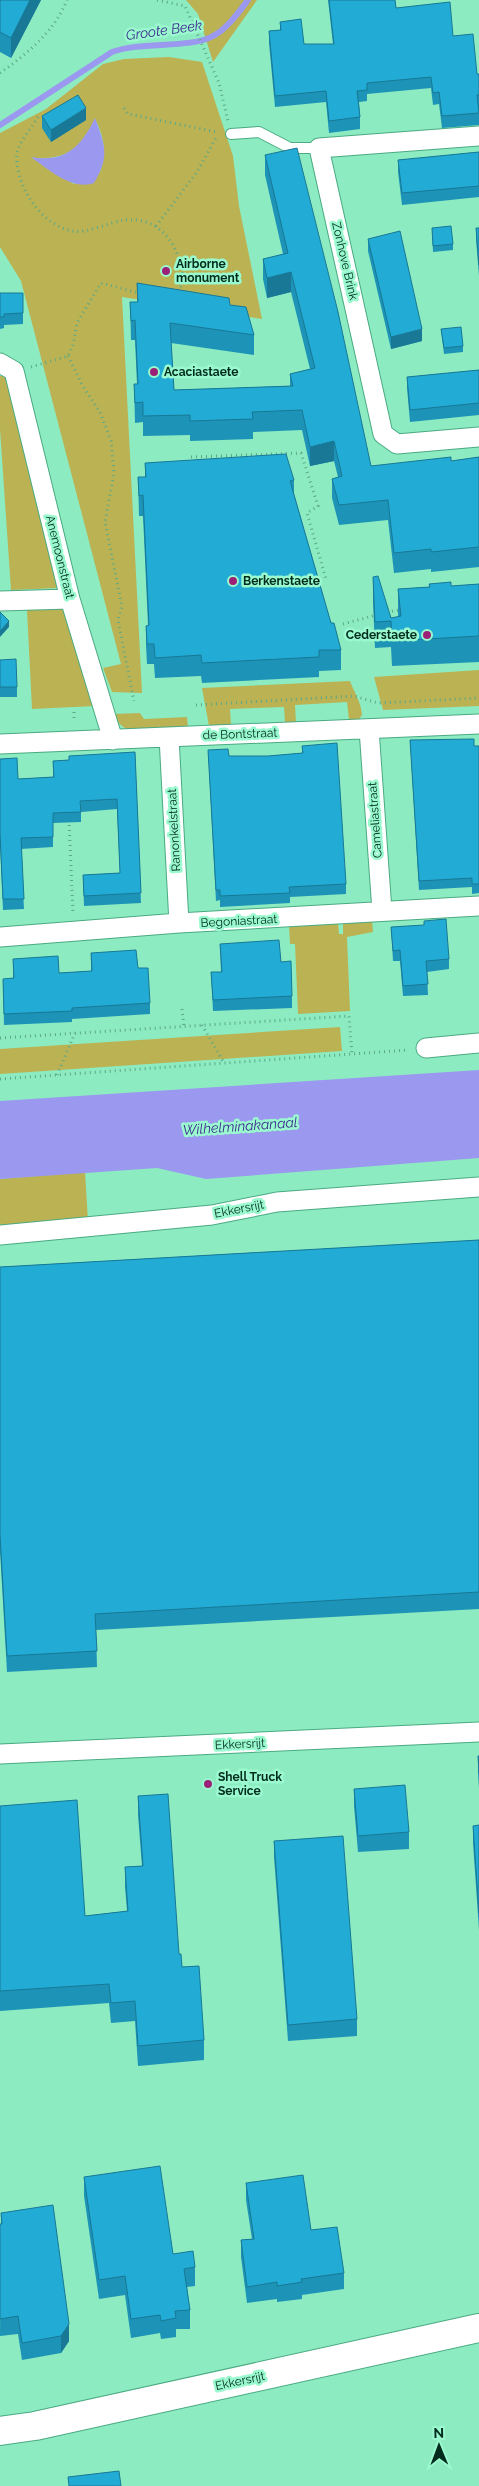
<svg xmlns="http://www.w3.org/2000/svg" width="479" height="2486" font-family="Raleway,sans-serif">
<style>
.green{fill:#bbb253;fill-rule:evenodd}
.water{fill:#9b99ef}
.lines{fill:none;stroke-linecap:round;stroke-linejoin:round}
.stream{stroke:#9b99ef;stroke-width:6}
.service-casing{stroke:#4aaa82;stroke-width:12}
.minor-casing{stroke:#4aaa82;stroke-width:21}
.secondary-casing{stroke:#4aaa82;stroke-width:30}
.path{stroke:#5ca887;stroke-width:3;stroke-dasharray:1 4;stroke-linecap:butt}
.service{stroke:#fff;stroke-width:10}
.minor{stroke:#fff;stroke-width:19}
.secondary{stroke:#fff;stroke-width:28}
.wall{fill:#1d94b7}
.shaded-wall{fill:#187895}
.building{fill:#22acd5;stroke:#187895}
.poi-dot{fill:#9c2076;stroke:#9af9ce;stroke-width:2}
.labels{text-anchor:middle;dominant-baseline:central;stroke-width:5;stroke-linejoin:round;paint-order:stroke}
.street-label{font-size:12px;fill:#012c1d;stroke:#9af9ce}
.poi-label{font-size:12px;font-weight:bold;fill:#012c1d;stroke:#9af9ce;text-anchor:start}
.water-label{font-size:14px;font-style:italic;fill:#3c2c8e;stroke:#9af9ce}
</style>
<rect width="100%" height="100%" fill="#8debc1"/>
<path class="green" d="M186,0H257L213,62L198,14Z
M169,57L202,62L233,156L239,206L262,319L122,297L142,693L112,692L103,668L121,664L21,281L0,247V133L46,109L103,64L124,59ZM95,119C104,136 107,153 100,172L74,184L32,158C66,160 80,150 95,119Z
M0,376H9L57,588L11,590L0,429Z
M54,607L68,611L95,706L32,709L27,610Z
M479,670V706L383,710L374,677Z
M350,681C355,694 361,702 362,715L359,719L349,720L347,702L295,705L296,723H285L284,707L230,709L231,725L209,726L202,688Z
M140,713L144,719L187,717L188,728C163,730 124,743 114,714Z
M372,920L373,932L347,937L350,1011L298,1014L295,944H290L289,925L338,922L339,934H343V922Z
M340,1027L342,1051L0,1074V1049Z
M85,1172L88,1221L0,1227V1179Z"/>
<path class="water" d="M95,118C105,145 110,156 94,183C72,191 48,169 31,157C65,163 81,147 95,118Z
M479,1070V1158L206,1179L157,1168L0,1179V1101Z"/>
<g class="lines">
<path class="stream" d="M0,125L112,52C141,41 190,49 213,36C227,29 239,12 248,0"/>
<g class="service-casing">
<path id="service" d="M231,134L259,132L290,148H319"/>
</g>
<g class="minor-casing">
<path id="minor" d="M479,136L319,148L383,434L397,444L479,437
M0,363L14,371L70,599L113,740
M0,601L70,599
M369,729L382,911
M169,737L179,923
M0,744L479,724
M0,937L179,923L479,906
M426,1048L479,1043
M0,1235L212,1215L277,1202L479,1187
M0,1754L479,1732"/>
</g>
<g class="secondary-casing">
<path id="secondary" d="M0,2431L35,2426L479,2328"/>
</g>
<path class="path" d="M157,0L185,6L219,83L228,121
M0,73C27,54 54,32 67,0
M124,108L128,114L217,132
M38,117C32,127 19,142 17,153C14,184 41,226 73,231C86,234 110,222 125,220C163,216 183,251 183,284L175,292
M156,226L197,172L216,138
M68,356L82,385L100,412L111,441L114,473L105,522L122,607L118,620L134,701
M31,367L68,356L73,345L77,323L101,283L139,293
M191,457L301,453L318,506L307,513L326,579
M387,612L400,610
M343,624L376,615
M196,705L354,696L378,703L479,698
M74,712V722
M69,820L73,913
M182,1009L184,1026
M202,1025L224,1063
M0,1038L349,1016L352,1054
M57,1075L75,1033
M0,1079L408,1050"/>
<use href="#service" class="service"/>
<use href="#minor" class="minor"/>
<use href="#secondary" class="secondary"/>
</g>
<path class="wall" d="M0,0H41L11,58L0,52Z
M328,0H395L396,8L453,36L477,74H479V125L442,128L439,104L433,105L431,88L367,94V101L359,102L360,117V129L329,133L326,102L275,107L269,43V31L280,30V22L304,44H333Z
M42,116L86,120L51,142L42,128Z
M479,152V197L402,205L398,172V160Z
M265,155L371,466L451,461L479,457V567L431,572V569L394,573L388,520L339,525L332,498V479L338,477L334,461L310,466L302,430L253,432V439L190,441V435L143,436V422L135,423L134,384H137L135,340H131L130,302H137V283L230,305L254,335V355L171,343L174,390L290,386V374L310,369L291,292L267,298L263,279V259L283,254L265,175Z
M432,228L453,244V250L433,252Z
M476,228H479V276L476,239Z
M368,239L422,341L391,349L368,251Z
M0,293L23,313V324L4,325V328L0,329Z
M441,329L463,346V352L444,354Z
M479,370V415L410,422L407,388V377Z
M145,463L294,480V494L331,623L341,650V670L319,671V677L202,683L201,676L155,678L154,664H147L146,646V626L148,625L143,516H139L138,477H145Z
M373,577L391,618L398,617V589L429,587V584L451,586L479,584V662L392,666L391,647L375,648L373,602Z
M0,660L17,687V697H0Z
M410,740L474,746H479V893L472,894V887L419,890Z
M302,746L346,884V894L290,897V903L220,907V900L216,901L208,750L229,756H268L302,753Z
M135,752L141,903L84,906L83,875L120,873L117,809L81,812V822L53,823V847L21,849L24,909L3,910L0,843V759L18,779L53,777V761L69,760Z
M391,927L449,959V969L427,972L428,995L403,996L400,961H393Z
M220,944L281,962L292,996V1008L213,1011L211,972H221Z
M91,953L138,968L150,1003V1014L72,1019V1022L4,1025L3,979L13,978V959L59,973L91,971Z
M479,1240V1609L96,1630L97,1667L7,1672L0,1551V1267Z
M478,1756H479V1789L478,1773Z
M354,1789L409,1832V1849L358,1852L354,1806Z
M138,1796L182,1967L204,2040V2060L138,2066L135,2021L111,2023L109,2003L0,2011V1806L85,1916L127,1911L125,1887V1867L142,1866L138,1815Z
M479,1825V1930L473,1843V1826Z
M274,1841L357,2019V2036L288,2041L274,1857Z
M84,2177L173,2254L195,2267V2286L187,2287L190,2310V2329H176V2337L161,2339L160,2333L131,2338L125,2295L99,2299L84,2196Z
M246,2183L311,2230L344,2273V2289L302,2295V2299L277,2302V2299L247,2303L241,2257V2240L252,2239L246,2200Z
M1,2213L69,2341L61,2353L22,2360L18,2334L0,2336Z"/>
<path class="shaded-wall" d="M30,0H41L11,58V38Z
M86,108V120L51,142V130Z
M291,272V292L267,298V278Z
M422,329V341L391,349V337Z
M334,441V461L310,466V447Z
M9,621V627L0,637V631Z
M69,2324V2341L61,2353V2336Z"/>
<path class="building" d="M0,0H30L11,38L0,32Z
M329,0H395L396,8L450,2L453,36L473,34L477,74H479V95H477L479,113L442,116L439,92L433,93L431,77L367,83V90L357,91L360,117L329,121L326,91L275,96L269,31L281,30L280,22L301,19L304,44H334Z
M78,95L86,108L51,130L42,116Z
M297,148L338,312L371,466L451,457V461L479,457V547L431,552V549L394,553L388,500L339,505L332,479L342,476L334,441L310,447L302,410L252,412L253,419L190,421V415L143,416V402L135,403L134,384H138L135,320L131,321L130,302H138L137,283L229,298L230,305L246,307L254,335L170,323L174,390L293,386L290,374L315,368L291,272L267,278L263,259L288,253L265,155Z
M479,152V186L402,193L398,160Z
M451,226L453,244L433,246L432,228Z
M476,228H479V265Z
M400,231L422,329L391,337L368,239Z
M0,293H23V313L4,314V317H0Z
M461,327L463,346L444,348L441,329Z
M479,370V403L410,410L407,377Z
M286,454L294,480L290,481L331,623H334L341,650H319V657L202,663L201,655L155,658L154,644H147L146,626L149,625L143,495L139,496L138,477H146L145,463Z
M378,576L391,618L401,616L398,589L430,587L429,584L451,582V586L479,584V636L392,641L391,621L375,622L373,577Z
M0,612L9,621L0,631Z
M16,659L17,687H0V660Z
M474,739V746H479V884H472V878L419,881L410,740Z
M337,743L346,884L289,887L290,893L220,896V890H216L208,750L228,749L229,756H268L303,753L302,746Z
M135,752L141,893L84,896L83,875L120,873L117,799L80,801L81,812L53,813V837L21,838L24,899H3L0,833V759L17,758L18,779L54,777L53,761L69,760V756Z
M446,919L449,959L426,961L428,984L403,986L400,950L393,951L391,927L424,925V921Z
M279,940L281,962L291,961L292,996L213,1000L211,972H222L220,944Z
M136,950L138,968H148L150,1003L72,1008V1011L4,1014L3,979L14,978L13,959L58,956L59,973L92,971L91,953Z
M479,1240V1592L95,1614L97,1651L7,1656L0,1535V1267Z
M478,1756H479V1773Z
M405,1785L409,1832L358,1836L354,1789Z
M168,1794L179,1954H181L182,1967L199,1966L204,2040L138,2046L135,2001L111,2003L109,1984L0,1991V1806L77,1800L85,1916L128,1911L125,1867L143,1866L138,1796Z
M479,1825V1913L473,1826Z
M343,1836L357,2019L288,2025L274,1841Z
M160,2166L173,2254L193,2251L195,2267L184,2269L190,2310L175,2311L176,2318L161,2321L160,2315L131,2319L125,2276L99,2280L84,2177Z
M303,2175L311,2230L337,2227L344,2273L301,2279L302,2282L277,2286V2282L247,2287L241,2240L254,2239L246,2183Z
M53,2205L69,2324L61,2336L22,2343L18,2316L0,2319V2224H2L1,2213Z
M119,2471L121,2486H69L68,2477Z"/>
<g class="poi-dot">
<circle cx="166" cy="271" r="5"/>
<circle cx="154" cy="372" r="5"/>
<circle cx="233" cy="581" r="5"/>
<circle cx="427" cy="635" r="5"/>
<circle cx="208" cy="1784" r="5"/>
</g>
<g class="labels">
<g class="street-label">
<text transform="translate(345 261) rotate(77)">Zonhove Brink</text>
<text transform="translate(60 557) rotate(76)">Anemoonstraat</text>
<text transform="translate(240 734) rotate(-2)">de Bontstraat</text>
<text transform="translate(375 820) rotate(-94)">Cameliastraat</text>
<text transform="translate(174 830) rotate(-93)">Ranonkelstraat</text>
<text transform="translate(239 921) rotate(-3)">Begoniastraat</text>
<text transform="translate(239 1209) rotate(-11)">Ekkersrijt</text>
<text transform="translate(240 1744) rotate(-3)">Ekkersrijt</text>
<text transform="translate(240 2381) rotate(-12)">Ekkersrijt</text>
</g>
<g class="poi-label">
<text x="176" y="264">Airborne<tspan x="176" dy="14">monument</tspan></text>
<text x="164" y="372">Acaciastaete</text>
<text x="243" y="581">Berkenstaete</text>
<text x="417" y="635" text-anchor="end">Cederstaete</text>
<text x="218" y="1777">Shell Truck<tspan x="218" dy="14">Service</tspan></text>
</g>
<g class="water-label">
<text transform="translate(164 30) rotate(-8)">Groote Beek</text>
<text transform="translate(240 1126) rotate(-4)">Wilhelminakanaal</text>
</g>
</g>
<g transform="translate(439 2446) rotate(359)" stroke="#9af9ce" stroke-width="4" paint-order="stroke">
<path d="M0-4L9 19L0 12L-9 19Z" fill="#012c1d"/>
<text y="-8" font-size="14" font-weight="bold" text-anchor="middle" fill="#012c1d">N</text>
</g>
</svg>
